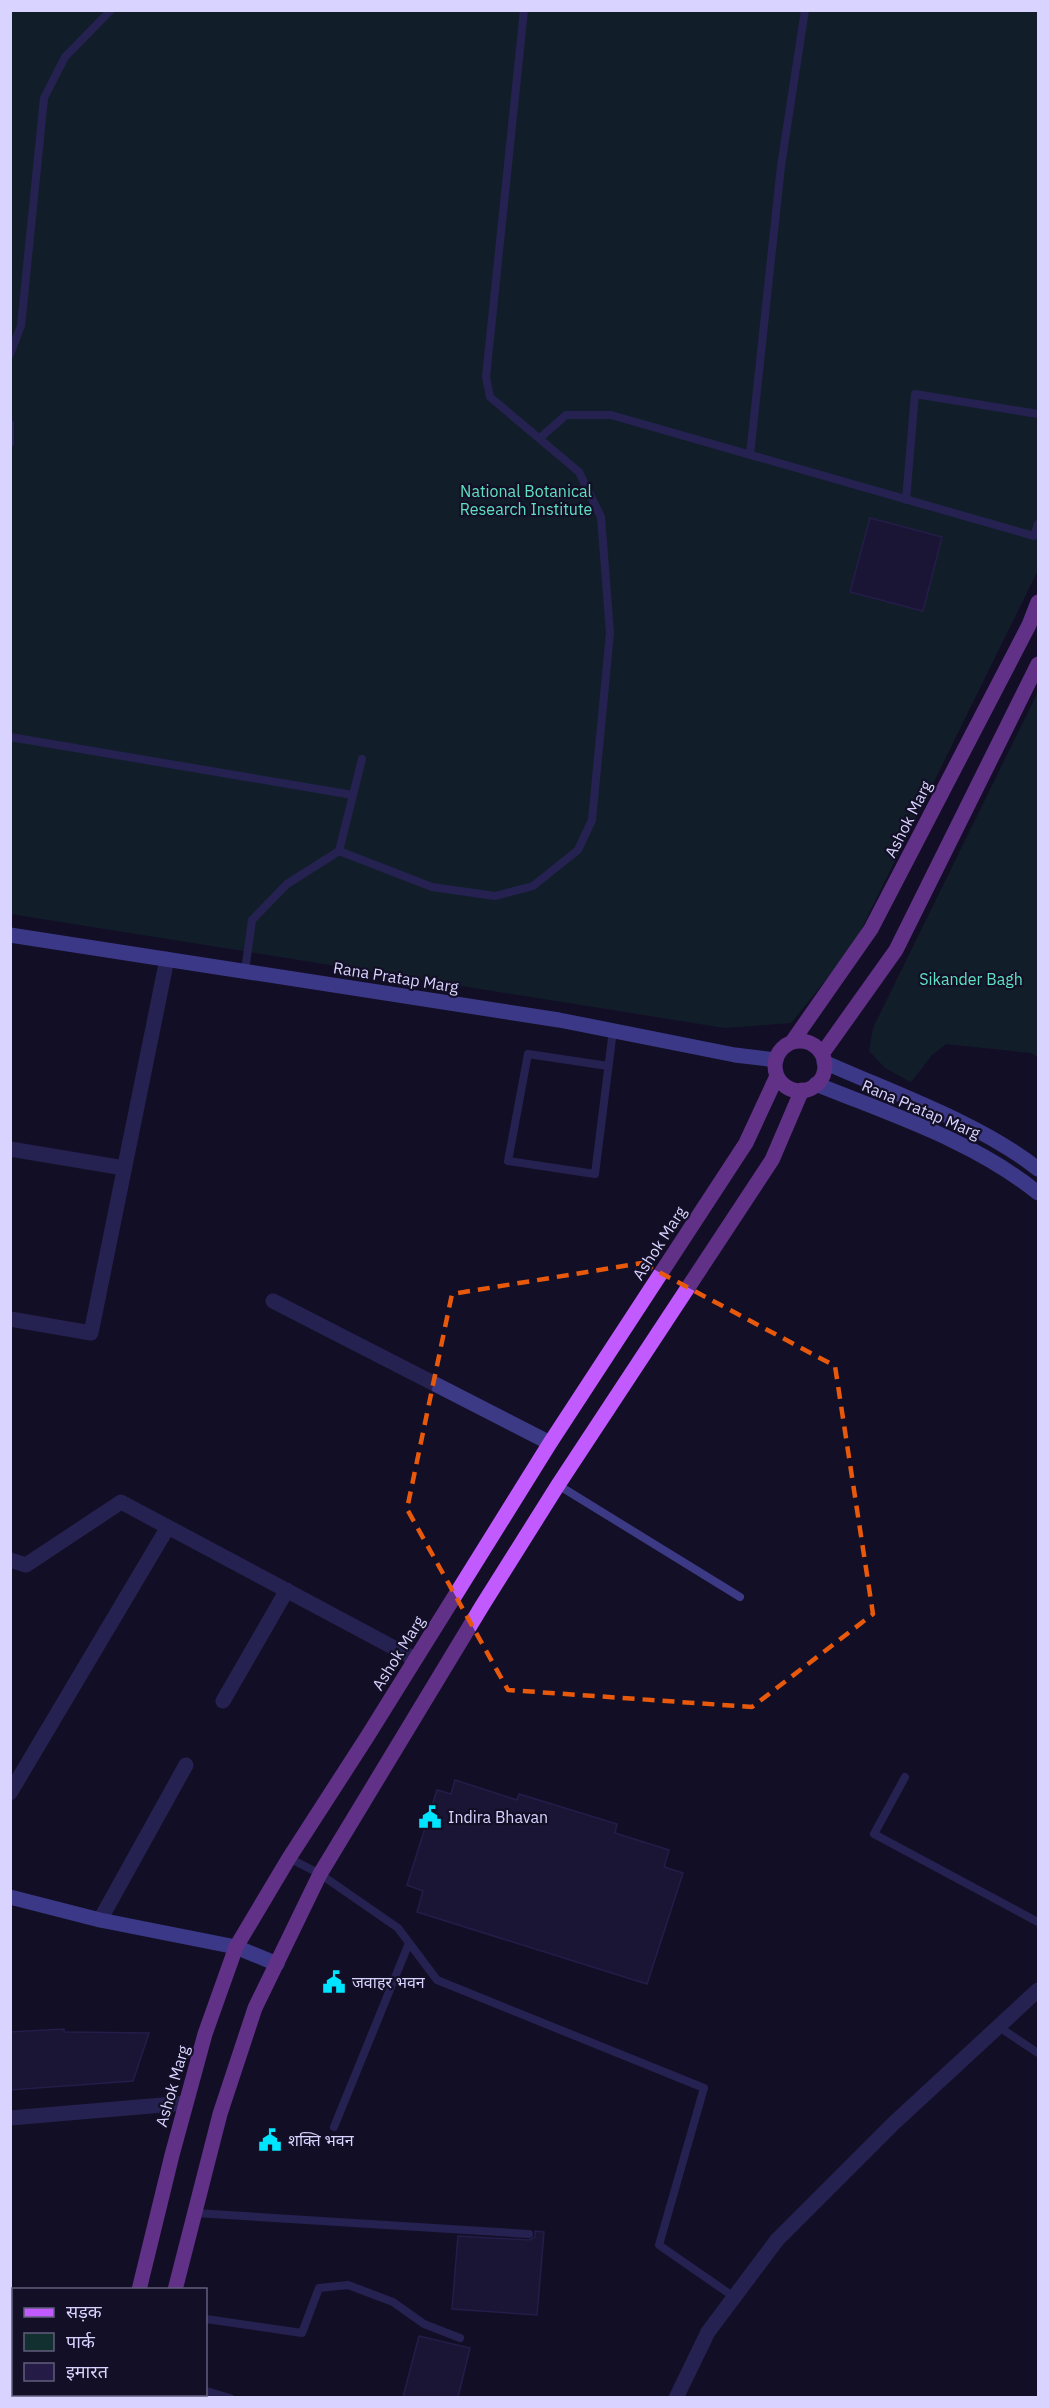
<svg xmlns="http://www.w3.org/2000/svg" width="1049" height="2408" font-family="'IBM Plex Sans','Noto Sans Devanagari',sans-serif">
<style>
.green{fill:#12302f}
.building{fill:#241b47;stroke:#3b2d73;stroke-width:1.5}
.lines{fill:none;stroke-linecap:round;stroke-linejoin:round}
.lane{stroke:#3d3a85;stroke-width:8}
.street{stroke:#3d3a85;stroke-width:15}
.secondary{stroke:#6f6bff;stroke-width:15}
.primary{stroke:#c25bff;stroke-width:15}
.marked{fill:none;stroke:#e8590c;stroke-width:4.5;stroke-dasharray:12 8;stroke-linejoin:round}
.labels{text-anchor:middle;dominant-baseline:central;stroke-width:4.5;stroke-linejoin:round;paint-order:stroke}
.park-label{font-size:16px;fill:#5fe0c0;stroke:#130f26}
.street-label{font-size:16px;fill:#d9d4ff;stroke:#130f26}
.poi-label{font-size:16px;fill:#d9d4ff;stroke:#130f26;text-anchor:start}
</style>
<rect width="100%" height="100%" fill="#130f26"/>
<path class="green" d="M10,11H1038V570L852,948L791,1023L725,1028L11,914Z
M1038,692V1057L1031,1053L946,1044L932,1055L911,1082L885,1068L869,1051L873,1028Z"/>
<path class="building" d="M870,518L942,537L923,611L850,592Z
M455,1780L517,1800L519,1794L617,1824L615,1833L669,1850L664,1867L683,1873L647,1984L417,1912L423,1891L407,1885L437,1790L451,1794Z
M64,2029V2032L149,2033L133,2081L10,2090V2032Z
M535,2231L544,2232L537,2315L452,2309L458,2236L529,2240L535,2237Z
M419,2336L470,2348L458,2397H403Z"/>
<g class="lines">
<path class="lane" d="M10,354L21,326L44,98L65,57L111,10
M10,424V443
M540,438L566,415H611L1034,536L1038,524
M750,455L781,166L805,10
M906,500L915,394L1038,414
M10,737L353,795
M339,851L432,887L495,896L533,886L578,850L592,820L610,633L601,517L579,472L490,397L486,377L524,10
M245,971L252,920L287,884L339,851L362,759
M608,1066L528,1054L508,1161L595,1174L613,1030
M558,1485L740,1597
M905,1777L874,1834L1038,1922
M289,1858L320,1874L398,1928L437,1980L704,2088L659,2245L734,2297
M999,2027L1038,2053
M334,2127L409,1943
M195,2213L529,2234
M206,2319L302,2333L319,2288L348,2285L393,2302L424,2324L460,2338
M206,2391L230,2398"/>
<path class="street" d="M10,1149L124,1168
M273,1301L550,1443
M10,1319L91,1333L167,959
M10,1560L26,1565L121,1502L415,1659
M223,1701L287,1590
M10,1793L168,1527
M100,1920L186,1765
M10,2118L186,2103
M10,2359L14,2358
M676,2398L708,2332L777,2240L894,2123L1038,1990"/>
<path class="secondary" d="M10,935L559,1020L735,1055L776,1060
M824,1062C893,1093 980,1123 1038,1169
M816,1084C892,1115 974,1141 1038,1193
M10,1897L100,1920L236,1947L277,1964"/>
<path class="primary" d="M775 1066a25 25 0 1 1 50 0a25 25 0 1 1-50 0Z
M792,1042L871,929L1029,625L1038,602
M822,1054L896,950L1038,664
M139,2290L172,2155L205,2034L236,1947L289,1858L367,1737L550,1443L746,1143L777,1076
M175,2290L220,2114L255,2008L320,1874L482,1606L558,1485L772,1160L802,1090
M111,2398V2394
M147,2398L148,2394"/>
</g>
<path d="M0 0H1049V2408H0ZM642,1263L835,1366L873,1614L752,1707L508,1690L407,1509L452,1294Z" fill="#130f26" fill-opacity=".55" fill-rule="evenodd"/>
<path class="marked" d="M642,1263L835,1366L873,1614L752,1707L508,1690L407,1509L452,1294Z"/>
<defs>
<g id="civic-bare" transform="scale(1.8)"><path d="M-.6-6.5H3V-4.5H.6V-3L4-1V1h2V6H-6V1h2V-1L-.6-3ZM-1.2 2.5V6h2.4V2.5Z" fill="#00e5ff" stroke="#130f26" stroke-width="2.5" paint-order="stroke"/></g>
</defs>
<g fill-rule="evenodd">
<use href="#civic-bare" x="430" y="1817"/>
<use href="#civic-bare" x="334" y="1982"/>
<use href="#civic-bare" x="270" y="2140"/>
</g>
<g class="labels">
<g class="park-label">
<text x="526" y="491">National Botanical<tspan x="526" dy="18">Research Institute</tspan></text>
<text x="971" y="979">Sikander Bagh</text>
</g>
<g class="street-label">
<text transform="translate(908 819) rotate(-63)">Ashok Marg</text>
<text transform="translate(396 977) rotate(9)">Rana Pratap Marg</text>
<text transform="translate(921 1109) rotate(23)">Rana Pratap Marg</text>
<text transform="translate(659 1243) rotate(-57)">Ashok Marg</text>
<text transform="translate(398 1653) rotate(-58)">Ashok Marg</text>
<text transform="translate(172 2086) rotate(-74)">Ashok Marg</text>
</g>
<g class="poi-label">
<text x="448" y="1817">Indira Bhavan</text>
<text x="352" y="1982">जवाहर भवन</text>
<text x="288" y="2140">शक्ति भवन</text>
</g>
</g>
<rect width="1049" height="2408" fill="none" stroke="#d9d4ff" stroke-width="24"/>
<rect x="12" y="2288" width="195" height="108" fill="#130f26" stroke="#625e7d" stroke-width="1.5"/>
<rect x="24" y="2308" width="30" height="9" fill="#c25bff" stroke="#625e7d" stroke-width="1.5"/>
<text x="66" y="2318" font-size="18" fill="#d9d4ff">सड़क</text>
<rect x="24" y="2333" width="30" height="18" fill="#12302f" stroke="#625e7d" stroke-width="1.5"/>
<text x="66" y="2348" font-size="18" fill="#d9d4ff">पार्क</text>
<rect x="24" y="2363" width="30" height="18" fill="#241b47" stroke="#625e7d" stroke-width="1.5"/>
<text x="66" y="2378" font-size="18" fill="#d9d4ff">इमारत</text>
</svg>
